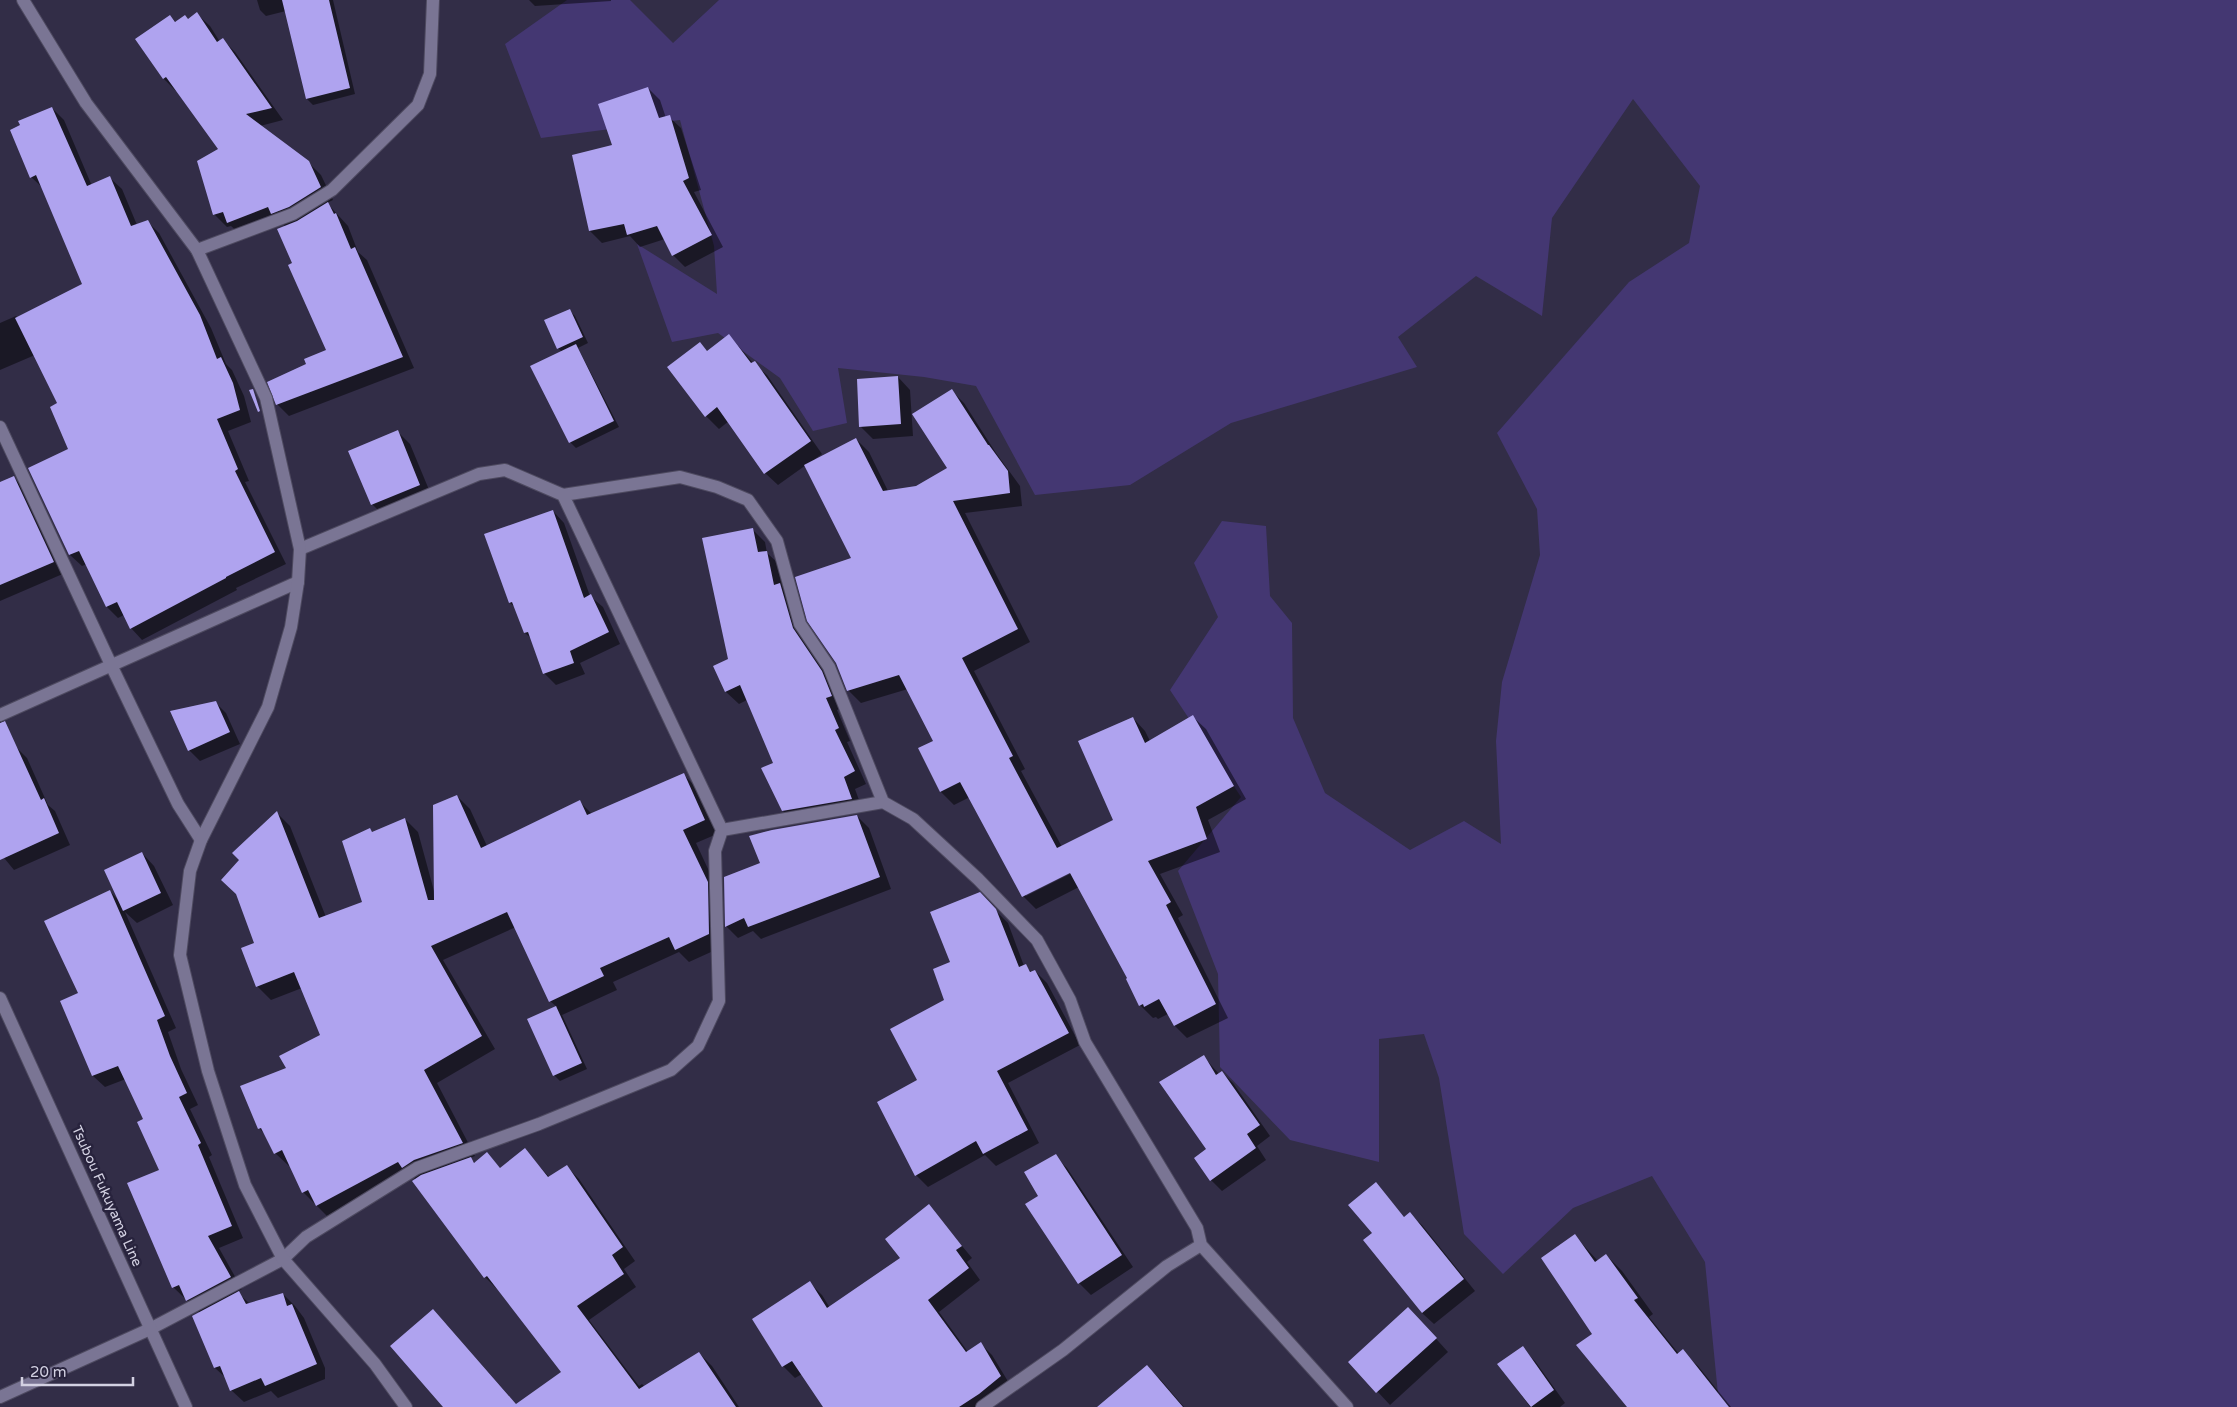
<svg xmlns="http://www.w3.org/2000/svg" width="2237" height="1407" font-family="'Varela Round',sans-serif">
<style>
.green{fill:#443772}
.shadow{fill:#0007;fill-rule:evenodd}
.building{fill:#afa3ef}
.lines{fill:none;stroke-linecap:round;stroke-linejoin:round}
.minor-casing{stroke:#4e4a60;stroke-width:14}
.tertiary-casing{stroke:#4e4a60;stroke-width:14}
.secondary-casing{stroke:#4e4a60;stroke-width:14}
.minor{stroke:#7a7594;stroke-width:12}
.tertiary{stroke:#7a7594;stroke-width:12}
.secondary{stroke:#7a7594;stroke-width:12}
.labels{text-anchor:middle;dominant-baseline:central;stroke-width:5;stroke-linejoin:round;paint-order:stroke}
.street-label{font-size:14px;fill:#d3d1e2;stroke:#28233d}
</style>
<rect width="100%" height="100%" fill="#322d47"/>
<path class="green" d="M567,0H630L673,43L719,0H2237V1407H1729L1718,1394L1705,1262L1652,1176L1573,1208L1503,1274L1464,1234L1439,1078L1424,1034L1379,1039V1162L1290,1140L1220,1067L1218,974L1178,871L1241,797L1170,690L1218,617L1194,563L1222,521L1266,526L1270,596L1292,623L1293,718L1325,793L1410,850L1464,821L1501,844L1496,741L1502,682L1540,555L1537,509L1497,433L1629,282L1689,243L1700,186L1633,99L1552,218L1542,316L1476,276L1398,337L1417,367L1231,423L1130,485L1035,495L976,386L924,377L838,368L847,423L813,431L780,378L718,333L672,342L637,244L717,294L714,246L680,120L541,138L505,44Z"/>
<path class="shadow" d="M257,0H333L355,94L313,105L307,99L286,11L266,16L260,10Z
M529,0H611V1L535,6Z
M197,14L210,26L220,42L223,40L235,52L283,120L260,126L308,162L321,175L333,200L327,203L348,226L358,252L367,260L414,368L289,416L277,404L308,365L327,351L294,264L286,227L278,220L241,235L231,226L227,227L214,214L220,150L177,90L176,91L164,79L170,16L177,23L188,20Z
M648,88L660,100L666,118L669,117L681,128L701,190L694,192L723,247L685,267L673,255L665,239L640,247L630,236L602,243L590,231L573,156L614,146Z
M52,108L64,120L92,186L110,178L122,189L137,225L147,221L159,233L211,328L226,364L232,370L244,396L251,422L228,431L249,481L245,482L286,564L236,588L237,590L142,640L131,628L124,615L118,618L107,607L87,564L82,566L70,555L30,469L70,449L59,404L35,355L0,370V323L16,316L18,318L84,284L44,189L31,177Z
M569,310L575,316L588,343L578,348L619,427L576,448L570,442L562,352L558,348Z
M729,335L753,363L767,375L822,454L815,459L816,460L856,439L869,452L888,491L917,487L949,469L951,390L964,403L996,453L1020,486L1022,506L965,513L1030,642L974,671L1025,769L1021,771L1062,847L1115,821L1133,718L1145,731L1150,741L1193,717L1206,729L1246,799L1208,820L1220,852L1160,874L1183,915L1178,918L1228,1018L1187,1038L1175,1026L1168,1014L1158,1019L1156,1017L1153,1018L1140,1005L1129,978L1079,887L1036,909L1023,896L970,797L954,805L941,792L920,749L935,741L908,689L861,703L848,690L853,558L806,465L778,485L765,473L729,421L719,429L706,416L669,367L700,344L708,352ZM1075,869L1076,871L1026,896V893Z
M898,377L910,390L913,436L873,439L861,427Z
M398,432L410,444L432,497L385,517L372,504Z
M13,477L25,489L65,573L0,601V484Z
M553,511L564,523L590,596L603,607L620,644L580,663L585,674L556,685L544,673L533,640L525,633L516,608L510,603Z
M753,530L765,542L767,553L779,564L783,588L792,596L843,708L837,710L850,741L847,742L866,784L855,789L863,811L796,823L783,811L775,763L747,700L739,704L726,692L715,667L730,660Z
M215,702L226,713L240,744L200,761L189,750Z
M0,712L16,747L27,758L48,805L55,811L70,845L14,870L0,853Z
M684,775L697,788L717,834L696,843L721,897L722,947L689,962L679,952L613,982L617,990L562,1015L587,1069L560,1081L554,1075L528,1020L557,1007L550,1001L516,927L443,960L495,1049L437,1083L475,1156L470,1158L475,1163L487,1154L501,1169L525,1150L550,1178L566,1166L579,1179L635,1261L624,1269L636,1287L589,1320L639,1386L642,1384L645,1387L699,1353L712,1366L739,1407H445L446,1324L517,1405L563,1372L498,1290L485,1277L412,1175L330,1219L303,1192L291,1165L289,1166L275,1153L266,1136L260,1129L242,1086L287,1069L322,1035L302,988L271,1000L257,986L256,944L241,860L277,813L290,826L326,917L364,903L370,830L373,833L405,819L418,832L434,891L457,796L470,809L487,846L580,802L592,814Z
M857,816L869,828L891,889L761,939L753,931L738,938L726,926L762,864Z
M142,853L154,866L173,905L137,923L125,912L176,1028L168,1032L181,1069L198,1105L190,1109L212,1155L209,1157L243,1238L219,1248L242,1289L237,1292L250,1304L283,1294L295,1306L304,1318L325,1368V1379L278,1398L271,1391L244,1402L231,1390L227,1379L215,1368L194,1317L200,1313L173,1287L161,1170L145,1120L126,1079L105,1087L93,1076L61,1001L80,993L110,891L119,901Z
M979,894L1008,923L1024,966L1032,972L1035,971L1047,983L1080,1045L1008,1083L1039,1143L996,1166L985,1155L928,1187L916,1175L919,1081L945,1000L951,963Z
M1204,1057L1219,1074L1222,1072L1233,1083L1270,1136L1257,1146L1266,1160L1222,1191L1211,1180L1208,1150Z
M1055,1156L1067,1168L1133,1267L1091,1295L1079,1283L1040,1196Z
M1376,1184L1405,1218L1410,1214L1422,1225L1475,1291L1434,1324L1422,1313L1373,1233Z
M929,1206L972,1258L967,1262L980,1280L939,1312L968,1352L981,1344L992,1355L1012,1388L989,1407H825L802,1374L795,1378L783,1366L810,1283L822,1295L830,1308L902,1259Z
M1574,1235L1598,1261L1606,1255L1622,1271L1653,1314L1649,1317L1679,1354L1682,1351L1698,1366L1731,1407H1628L1594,1335Z
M1421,1322L1448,1352L1390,1405L1350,1362Z
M1522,1348L1535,1361L1565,1403L1560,1407H1530L1499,1365Z
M1147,1367L1160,1379L1184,1407H1112Z"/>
<path class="building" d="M282,0H329L350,88L306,99Z
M197,12L217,42L223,38L272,108L246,114L309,161L321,187L289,207L271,214L268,207L227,223L223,212L213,215L197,161L218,149L166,77L163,79L135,39L170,15L175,22L185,15L188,19Z
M648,87L659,118L670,115L689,178L683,181L712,235L672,256L657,226L627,235L624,224L589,231L572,155L612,145L598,104Z
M52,107L87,186L110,176L131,226L148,220L200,315L217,359L221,357L233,383L240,410L217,419L238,469L235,471L275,552L226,577V578L130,629L117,602L106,607L79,551L69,555L28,468L68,449L50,407L57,403L15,318L82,284L36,175L30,178L10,130L20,125L18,121Z
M328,202L334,214L336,213L351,249L355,247L403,357L276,405L267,382L306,364L304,359L326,350L288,265L292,263L277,229L297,221Z
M570,309L583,337L557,349L544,320Z
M729,334L751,363L755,361L811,441L764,474L717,407L705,417L667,367L700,342L707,351Z
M576,344L614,421L569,443L530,366Z
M898,376L901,424L859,427L857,379Z
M253,389L260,411L258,412L249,390Z
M952,389L988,445H989L1008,471L1010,493L953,501L1018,629L962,658L1013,756L1009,758L1057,848L1113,820L1078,741L1133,717L1145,743L1193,715L1234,786L1196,807L1207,839L1148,861L1171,902L1166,905L1216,1004L1174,1026L1159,999L1144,1007L1143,1004L1139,1006L1126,979L1127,978L1070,873L1022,897L960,782L940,792L918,748L933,741L899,675L847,691L836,663L807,621L795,577L851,558L804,465L856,438L883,491L916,486L947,468L912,414Z
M398,430L420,485L371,505L348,451Z
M14,476L54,562L0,585V482Z
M553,510L584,598L591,594L609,632L570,651L574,663L543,674L528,632L524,633L512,602L509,603L484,534Z
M753,528L758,552L767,551L774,585L780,583L793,628L822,671L832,696L826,698L839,728L835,730L855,771L844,777L852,799L782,811L761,768L773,763L740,685L725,692L713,666L728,659L702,538Z
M216,701L230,732L188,751L170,711Z
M5,721L41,800L44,798L59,833L0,860V723Z
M684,773L705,820L683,830L708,882L709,934L675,950L669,937L600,968L604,976L549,1002L507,912L431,946L482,1036L424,1070L463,1143L414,1160L402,1168L398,1162L316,1206L308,1190L302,1193L282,1150L274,1154L261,1128L258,1129L240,1086L286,1068L279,1056L320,1035L294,972L256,987L241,948L254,943L236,894L221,880L239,860L232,853L277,811L319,918L362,902L342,841L370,828L372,832L405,818L428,900H434L433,805L457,795L481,848L580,800L587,815Z
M857,815L880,877L748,927L744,918L725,927L724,877L760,863L749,836L772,830Z
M142,852L161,893L123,911L104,870Z
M110,890L165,1016L157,1020L170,1056L187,1093L179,1097L201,1143L198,1145L232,1226L208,1236L231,1277L186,1301L179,1285L172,1288L127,1183L159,1170L137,1122L143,1119L118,1066L92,1076L60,1001L78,993L44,921Z
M980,892L996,909L1019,967L1026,964L1030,972L1035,970L1069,1033L997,1071L1028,1130L983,1154L976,1141L915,1176L877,1102L917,1080L890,1029L944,1000L933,969L950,962L930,912Z
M556,1006L582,1063L553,1076L527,1019Z
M1204,1055L1216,1075L1222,1071L1260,1125L1247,1134L1256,1148L1210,1181L1194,1158L1206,1149L1159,1082Z
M525,1148L548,1177L567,1165L623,1247L612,1255L624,1274L577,1306L639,1389L699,1352L736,1407H443L390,1346L433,1309L516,1404L561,1372L487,1276L484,1278L412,1181L421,1175L471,1157L474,1163L487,1152L500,1168Z
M1056,1154L1122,1255L1078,1284L1025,1204L1038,1196L1024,1172Z
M1376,1182L1404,1217L1410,1212L1464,1279L1422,1313L1363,1240L1372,1233L1348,1205Z
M929,1204L962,1246L956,1250L969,1268L928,1300L966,1352L981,1342L1001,1376L979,1394L959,1407H823L792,1361L782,1367L752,1319L810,1281L827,1308L900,1258L885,1239Z
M1575,1234L1595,1262L1606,1254L1638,1298L1634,1300L1677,1354L1683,1349L1729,1407H1627L1576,1345L1592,1334L1541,1258Z
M239,1291L246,1304L283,1293L287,1306L292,1304L317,1364L265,1386L261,1378L230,1391L220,1366L214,1368L192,1316Z
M1408,1307L1437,1338L1376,1393L1348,1362Z
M1523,1346L1554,1390L1531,1407L1497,1364Z
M1147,1365L1183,1407H1097Z"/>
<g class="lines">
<g class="minor-casing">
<path id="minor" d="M197,250L293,214L332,190L418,105L430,74L433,0
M0,427L112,667L178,804L201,840
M300,549L479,474L505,470L563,495L680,477L717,487L748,500L777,541L800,624L829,667L883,802L913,819L978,879L1037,940L1070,1000L1085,1042L1197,1228L1201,1245L1347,1407
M0,715L298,582
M722,830L883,802
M0,1397L150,1329L283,1259L306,1237L417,1168L539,1124L671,1070L698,1046L719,1001L715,851L722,830L563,495
M982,1407L1063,1350L1167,1266L1201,1245"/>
</g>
<g class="tertiary-casing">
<path id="tertiary" d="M23,0L86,103L197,250L266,398L300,549L298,582L291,627L268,707L201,840L190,871L180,955L208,1071L245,1185L283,1259L375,1364L406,1407"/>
</g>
<g class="secondary-casing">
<path id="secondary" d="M0,998L186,1407"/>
</g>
<use href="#minor" class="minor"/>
<use href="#tertiary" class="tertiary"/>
<use href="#secondary" class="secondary"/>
</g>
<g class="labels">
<g class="street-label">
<text transform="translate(107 1196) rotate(66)">Tsubou Fukuyama Line</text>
</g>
</g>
<path d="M22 1377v8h111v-8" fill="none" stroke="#d3d1e2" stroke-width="2.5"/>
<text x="30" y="1377" font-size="15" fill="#d3d1e2" stroke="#28233d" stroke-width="4" paint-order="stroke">20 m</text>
</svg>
